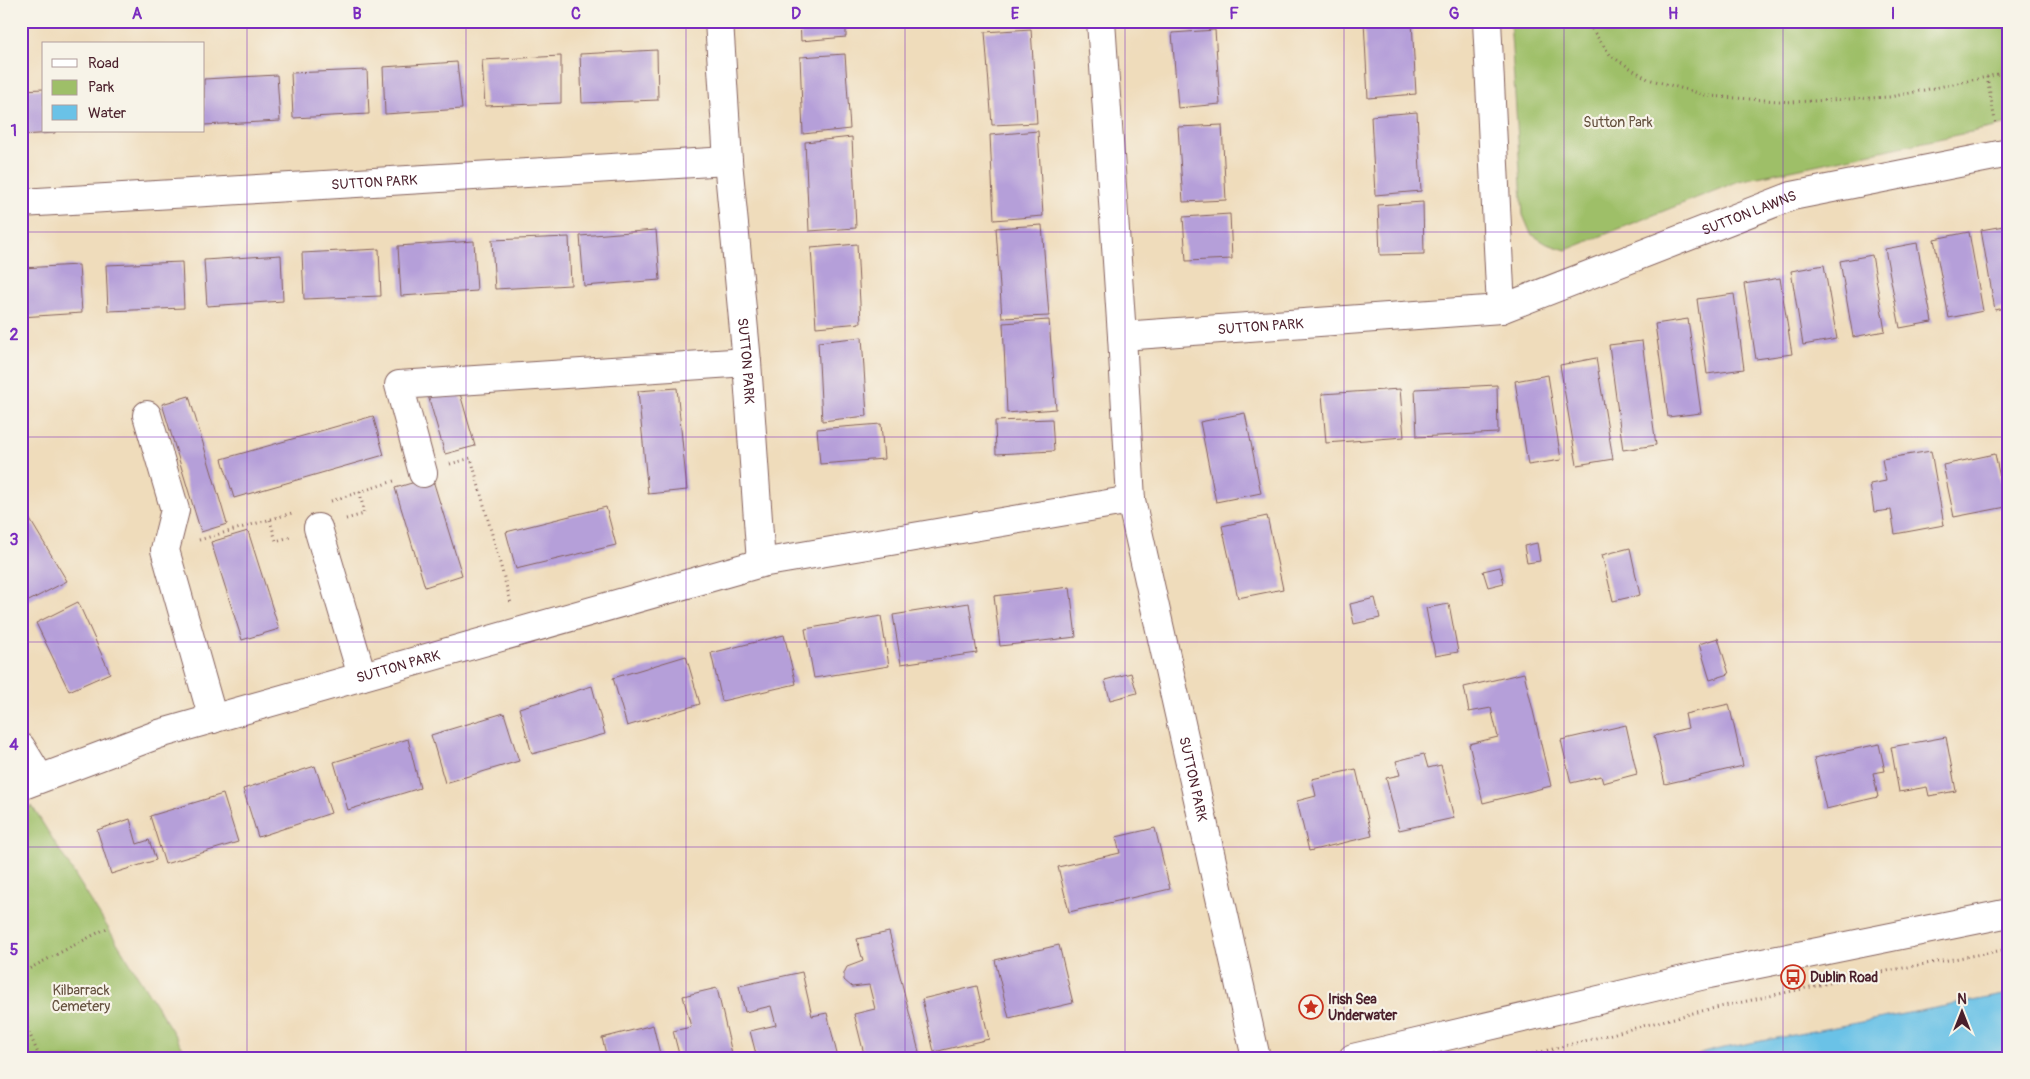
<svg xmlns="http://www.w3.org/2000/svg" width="2030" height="1079" font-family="Pangolin,sans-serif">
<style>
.green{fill:#9ebf68;stroke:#746f4a}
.water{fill:#6ac2e7;stroke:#5a7089}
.building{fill:#b59fd9}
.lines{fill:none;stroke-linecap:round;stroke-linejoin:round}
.minor-casing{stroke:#84615d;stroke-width:30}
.major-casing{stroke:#84615d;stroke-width:30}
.path{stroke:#84615d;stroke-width:3;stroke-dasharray:1 4;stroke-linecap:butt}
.minor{stroke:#fff;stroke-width:28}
.major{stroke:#fff;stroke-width:28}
.grid{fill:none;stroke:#7b2cbf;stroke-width:1;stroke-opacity:0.55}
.labels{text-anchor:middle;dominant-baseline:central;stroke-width:4.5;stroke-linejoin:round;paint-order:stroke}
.park-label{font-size:14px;fill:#634f3d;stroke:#f7f3e8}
.street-label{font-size:14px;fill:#4a1f2b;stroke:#f7f3e8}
.poi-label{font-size:14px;font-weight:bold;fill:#4a1f2b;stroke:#f7f3e8;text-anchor:start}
.neatline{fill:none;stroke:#7b2cbf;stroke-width:2}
.grid-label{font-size:16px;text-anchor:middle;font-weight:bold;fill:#7b2cbf}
</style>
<rect width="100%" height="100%" fill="#f7f3e8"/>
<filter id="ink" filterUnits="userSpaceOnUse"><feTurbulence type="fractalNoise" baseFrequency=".02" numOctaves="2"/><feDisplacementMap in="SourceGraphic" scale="10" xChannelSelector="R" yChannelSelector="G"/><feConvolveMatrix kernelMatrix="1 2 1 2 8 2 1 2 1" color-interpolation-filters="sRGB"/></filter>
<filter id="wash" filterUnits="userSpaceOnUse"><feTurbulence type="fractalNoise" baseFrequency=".0096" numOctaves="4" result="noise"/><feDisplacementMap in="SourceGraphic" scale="20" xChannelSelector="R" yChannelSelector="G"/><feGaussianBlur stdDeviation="1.12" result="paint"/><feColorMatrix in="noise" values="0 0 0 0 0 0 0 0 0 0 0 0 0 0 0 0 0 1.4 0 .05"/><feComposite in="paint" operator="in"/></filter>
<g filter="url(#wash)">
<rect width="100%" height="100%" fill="#efdcbb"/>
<path class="green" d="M1510,21H2009V124L1739,181L1566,250L1547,244L1531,234L1523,215Z
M32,806L189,1058H21V812Z"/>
<path class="water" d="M2009,994V1058H1685L1714,1050Z"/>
<g id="blocks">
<path class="building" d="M800,21H846V37L801,41Z
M1364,21H1412L1416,94L1368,98Z
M1031,29L1037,123L992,125L985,32Z
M1215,30L1220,104L1178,108L1172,33Z
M657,50L658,100L582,103L580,54Z
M845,54L850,129L803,134L800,57Z
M561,56V103L485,106L482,60Z
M457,62L462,109L385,114L383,67Z
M367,70L369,114L293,118L291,73Z
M277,75L280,121L204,125V79Z
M44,89V131H55V133L21,135V90Z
M1417,112L1421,191L1375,195L1371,116Z
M1222,125L1226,200L1183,202L1178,127Z
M1038,131L1043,216L994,220L990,135Z
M852,137L856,228L809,231L805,142Z
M1423,202L1424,254L1380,255L1378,205Z
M1230,214L1232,259L1186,261L1183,217Z
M1042,225L1049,316L1002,318L996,228Z
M2009,225V307L1995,310L1981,230Z
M656,230L660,280L584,286L580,236Z
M1969,232L1983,311L1949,318L1934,239Z
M569,237L571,285L495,289L492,240Z
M474,241L477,291L401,296L398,246Z
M1917,243L1932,322L1900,328L1885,249Z
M857,244L861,323L816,327L811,248Z
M379,249L381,296L304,299L302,253Z
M281,255L283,301L207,306L204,260Z
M1872,255L1885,331L1853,337L1840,261Z
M182,262L184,308L108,311L106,265Z
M79,265L82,313L21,317V268Z
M1824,265L1837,339L1803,345L1791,271Z
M1780,278L1792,354L1756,359L1744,284Z
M1734,294L1744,369L1707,374L1697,299Z
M1688,319L1701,413L1668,417L1655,324Z
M1049,320L1056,409L1007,413L1003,323Z
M862,337L867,416L822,421L818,342Z
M1642,341L1656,445L1623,450L1609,345Z
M1596,358L1613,459L1577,465L1560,365Z
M1548,375L1561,460L1528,465L1515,381Z
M457,383L475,446L445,454L427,392Z
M1497,385L1498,433L1417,437L1415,389Z
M677,388L687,490L648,494L638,391Z
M1400,389L1404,437L1326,443L1322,394Z
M189,396L227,524L201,532L162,404Z
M1245,413L1261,493L1216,502L1200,422Z
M373,416L384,455L234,498L222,459Z
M1052,419L1054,451L996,454L995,421Z
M881,424L884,459L820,464L817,429Z
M1931,451L1944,525L1895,534L1891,510L1874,512L1870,484L1886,481L1882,459Z
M1995,454L2006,507L1954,517L1943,465Z
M432,477L462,575L425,587L395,488Z
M606,507L616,545L516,569L506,532Z
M26,513L67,581L23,604L21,600V516Z
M1267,516L1283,589L1238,598L1222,526Z
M248,531L279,629L242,640L211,542Z
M1537,543L1540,561L1527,563L1524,546Z
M1630,548L1640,595L1613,601L1602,555Z
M1500,567L1504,583L1488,587L1483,571Z
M1070,587L1076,637L1000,646L994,596Z
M1375,598L1380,618L1354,624L1350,604Z
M78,602L110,673L69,691L36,623Z
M969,603L977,653L901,664L893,615Z
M1449,604L1458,652L1435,656L1426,608Z
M881,616L889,666L814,678L805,629Z
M784,635L796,684L722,701L711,653Z
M1718,638L1729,674L1710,680L1699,644Z
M686,656L700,704L627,726L613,678Z
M1131,673L1137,693L1110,700L1105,680Z
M1524,673L1551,786L1483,803L1469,744L1498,737L1491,708L1469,712L1464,687Z
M592,686L605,734L532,754L519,708Z
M1729,704L1743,766L1665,784L1654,736L1688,728L1685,714Z
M504,713L519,761L445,783L431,735Z
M1626,725L1637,774L1603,783L1601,776L1571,783L1561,740Z
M1946,737L1956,791L1929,796L1927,787L1899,792L1891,747Z
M408,739L420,788L348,810L334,762Z
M1879,744L1885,771L1873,773L1878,797L1826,809L1814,758Z
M1424,754L1428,768L1441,765L1454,818L1399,830L1386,778L1400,775L1396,761Z
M315,766L331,813L258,837L243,789Z
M1356,769L1372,836L1309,851L1297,801L1316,796L1312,779Z
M223,794L238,842L165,864L150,816Z
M130,819L137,844L149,840L156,860L111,874L97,830Z
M1155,828L1170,889L1069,912L1058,867L1120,853L1116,837Z
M889,932L919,1052L897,1058H865L854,1014L875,1009L869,985L852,987L844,980V973L847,967L863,961L857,939Z
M1059,945L1073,1003L1009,1018L995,960Z
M802,972L812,1016L827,1013L838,1058H757L750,1031L776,1025L771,1006L745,1012L739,986Z
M977,986L989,1039L934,1052L922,999Z
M717,988L733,1058H680L673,1031L691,1027L683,996Z
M653,1025L661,1058H607L602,1038Z
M564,1053L565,1058H547V1057Z"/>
</g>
</g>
<g filter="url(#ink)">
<use href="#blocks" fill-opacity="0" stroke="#84615d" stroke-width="1"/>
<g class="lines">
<g class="minor-casing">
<g id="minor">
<path id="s1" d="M719,21L728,161L747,362L761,563"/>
<path id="s2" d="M1101,21L1122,336L1131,500L1256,1058"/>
<path d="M1487,21L1501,309"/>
<path id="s3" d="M21,203L728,161"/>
<path id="s4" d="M1122,336L1501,309L1792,196L2009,153"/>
<path d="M147,415L175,510L165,550L213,719"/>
<path d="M423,473L399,385L747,362"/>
<path d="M318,528L362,676"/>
<path d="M21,747L40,778"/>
<path id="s5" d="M21,786L159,734L761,563L1131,500"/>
</g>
</g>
<g class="major-casing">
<path id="major" d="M1353,1058L1709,974L2009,913"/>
</g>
<path class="path" d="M1586,21L1611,56L1648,79L1709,96L1792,102L1890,97L1987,77L2009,71
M1987,77L1996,126
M450,464L471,458L511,603
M331,501L394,481
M346,519L364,514L360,492
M270,520L276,541L290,537
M199,540L292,513
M21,973L107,928
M21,1014L40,1058
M1518,1058L1697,1012L1870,974L2009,949"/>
<use href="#minor" class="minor"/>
<use href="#major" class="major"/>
</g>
</g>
<path class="grid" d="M247,21V1058M466,21V1058M686,21V1058M905,21V1058M1125,21V1058M1344,21V1058M1564,21V1058M1783,21V1058M21,232H2009M21,437H2009M21,642H2009M21,847H2009"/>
<defs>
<g id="bus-ring" transform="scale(1.25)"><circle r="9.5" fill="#f7f3e8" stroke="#c8321e" stroke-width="1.5"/><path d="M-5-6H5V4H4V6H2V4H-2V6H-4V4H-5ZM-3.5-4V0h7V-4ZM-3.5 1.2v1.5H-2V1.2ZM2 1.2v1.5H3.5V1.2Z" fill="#c8321e"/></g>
<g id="sight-ring" transform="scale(1.25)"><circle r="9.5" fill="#f7f3e8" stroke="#c8321e" stroke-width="1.5"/><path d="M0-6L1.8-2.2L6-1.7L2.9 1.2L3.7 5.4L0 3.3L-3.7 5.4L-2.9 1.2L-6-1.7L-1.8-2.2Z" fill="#c8321e"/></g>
</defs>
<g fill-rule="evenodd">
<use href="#bus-ring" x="1793" y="977"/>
<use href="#sight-ring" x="1311" y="1007"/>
</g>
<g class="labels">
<g class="park-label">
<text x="1618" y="122">Sutton Park</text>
<text x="81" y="990">Kilbarrack<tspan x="81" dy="16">Cemetery</tspan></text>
</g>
<g class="street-label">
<text stroke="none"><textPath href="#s3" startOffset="354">SUTTON PARK</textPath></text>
<text stroke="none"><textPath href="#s4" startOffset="646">SUTTON LAWNS</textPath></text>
<text stroke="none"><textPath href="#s4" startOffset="139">SUTTON PARK</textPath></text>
<text stroke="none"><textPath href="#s1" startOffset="341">SUTTON PARK</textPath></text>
<text stroke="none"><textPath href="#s5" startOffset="396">SUTTON PARK</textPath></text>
<text stroke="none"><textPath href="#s2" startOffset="766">SUTTON PARK</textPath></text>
</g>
<g class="poi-label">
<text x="1810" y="977">Dublin Road</text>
<text x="1328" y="999">Irish Sea<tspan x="1328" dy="16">Underwater</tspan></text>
</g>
</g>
<rect width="2030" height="1079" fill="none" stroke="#f7f3e8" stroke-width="55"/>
<rect x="42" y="42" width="162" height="90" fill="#f7f3e8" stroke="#b29e9c"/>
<rect x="52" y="59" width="25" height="8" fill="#ffffff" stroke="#b29e9c"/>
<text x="88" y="68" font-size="15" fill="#4a1f2b">Road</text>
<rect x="52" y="80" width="25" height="15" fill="#9ebf68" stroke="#b29e9c"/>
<text x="88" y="92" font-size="15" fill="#4a1f2b">Park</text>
<rect x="52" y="105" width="25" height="15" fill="#6ac2e7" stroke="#b29e9c"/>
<text x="88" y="118" font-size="15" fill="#4a1f2b">Water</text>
<g transform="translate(1962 1012)" stroke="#f7f3e8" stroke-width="4" paint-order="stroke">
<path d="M0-4L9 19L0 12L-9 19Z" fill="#4a1f2b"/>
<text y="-8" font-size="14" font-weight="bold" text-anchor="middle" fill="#4a1f2b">N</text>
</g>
<rect x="28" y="28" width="1974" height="1024" class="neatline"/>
<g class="grid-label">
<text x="137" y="19">A</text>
<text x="357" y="19">B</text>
<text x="576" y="19">C</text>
<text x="796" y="19">D</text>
<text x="1015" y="19">E</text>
<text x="1234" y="19">F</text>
<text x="1454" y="19">G</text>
<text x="1673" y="19">H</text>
<text x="1893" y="19">I</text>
<text x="14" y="136">1</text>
<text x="14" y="340">2</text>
<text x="14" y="545">3</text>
<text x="14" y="750">4</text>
<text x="14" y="955">5</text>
</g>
</svg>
